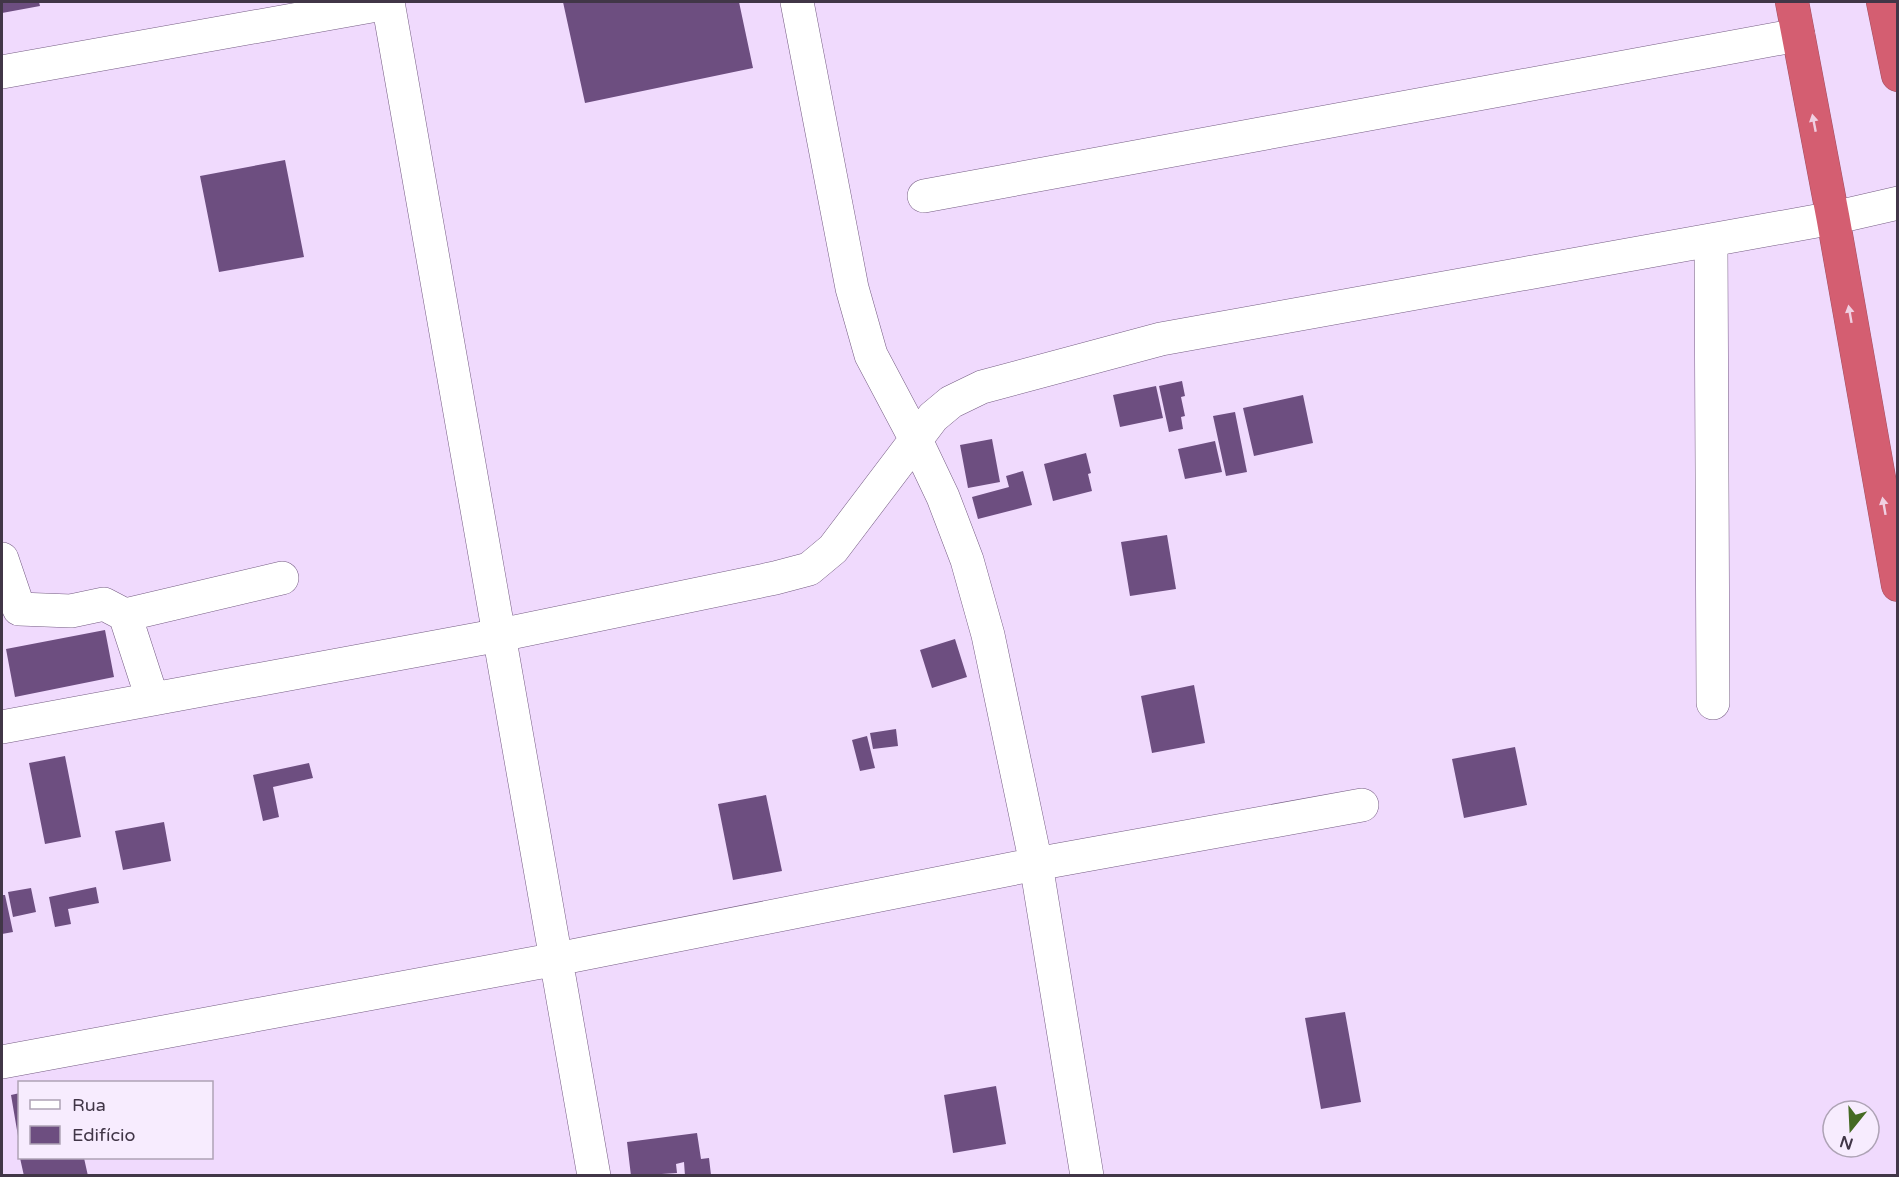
<svg xmlns="http://www.w3.org/2000/svg" width="1899" height="1177" font-family="'Varela Round',sans-serif">
<style>
.building{fill:#6d4e80}
.lines{fill:none;stroke-linecap:round;stroke-linejoin:round}
.street-casing{stroke:#755d83;stroke-width:34}
.highway-casing{stroke:#a15062;stroke-width:34}
.street{stroke:#fff;stroke-width:33}
.highway{stroke:#d45e71;stroke-width:33}
.oneway{fill:#f0d0e2}
</style>
<rect width="100%" height="100%" fill="#f0dafd"/>
<path class="building" d="M2,2H39L40,6L2,13Z
M563,2H739L753,68L585,103Z
M285,160L304,257L219,272L200,176Z
M1182,381L1185,396L1181,397L1185,416L1181,417L1183,429L1169,432L1159,386Z
M1156,386L1163,418L1120,427L1113,395Z
M1303,395L1313,443L1254,456L1243,408Z
M1235,412L1247,472L1226,476L1213,416Z
M992,439L1000,482L968,488L960,445Z
M1215,441L1222,472L1185,479L1178,449Z
M1086,453L1091,473L1088,474L1092,491L1053,501L1044,464Z
M1023,471L1032,505L978,519L972,497L1009,487L1006,476Z
M1167,535L1176,589L1130,596L1121,542Z
M105,630L114,677L15,697L6,649Z
M955,639L967,677L932,688L920,650Z
M1194,685L1205,743L1152,753L1141,696Z
M896,729L898,746L873,749L870,733Z
M867,736L875,768L860,771L852,740Z
M1515,747L1527,805L1464,818L1452,759Z
M65,756L81,837L45,844L29,763Z
M309,763L313,778L273,787L279,817L263,821L253,775Z
M766,795L782,871L733,880L718,804Z
M164,822L171,861L123,870L115,831Z
M96,887L99,903L68,909L71,924L55,927L49,897Z
M31,888L36,912L13,917L8,892Z
M2,895H5L13,932L2,934Z
M1345,1012L1361,1102L1321,1109L1305,1018Z
M996,1086L1006,1144L953,1153L944,1095Z
M20,1093V1136H18L11,1095Z
M697,1133L701,1159L709,1158L711,1175L685,1176L684,1162L676,1164L677,1173L631,1176L627,1142Z
M20,1158H43L44,1159L53,1158H84L88,1176H24Z"/>
<g class="lines">
<g class="street-casing">
<path id="street" d="M388,2L594,1176
M797,2L852,288L871,355L915,438L943,497L967,560L988,635L1036,864L1087,1176
M2,72L388,3
M924,196L1798,35
M1711,240L1713,703
M2,559L19,609L71,611L104,604L125,615L152,698
M125,615L282,578
M2,727L500,635L775,578L809,569L833,549L933,417L951,402L982,387L1161,339L1833,218L1898,203
M2,1062L557,959L1036,864L1362,805"/>
</g>
<g class="highway-casing">
<path id="highway" d="M1792,2L1833,218L1898,585
M1883,2L1898,75"/>
</g>
<use href="#street" class="street"/>
<use href="#highway" class="highway"/>
</g>
<defs><path id="oneway-solid" d="M-6-.8H1V-3.2L6.5 0L1 3.2V.8H-6Z" transform="scale(1.5)"/></defs>
<g class="oneway">
<use href="#oneway-solid" transform="translate(1814 123) rotate(-101)"/>
<use href="#oneway-solid" transform="translate(1850 314) rotate(-100)"/>
<use href="#oneway-solid" transform="translate(1884 506) rotate(-100)"/>
</g>
<rect width="1899" height="1177" fill="none" stroke="#413647" stroke-width="6"/>
<rect x="18" y="1081" width="195" height="78" fill="#f7ecfe" stroke="#aea3b5" stroke-width="1.5"/>
<rect x="30" y="1100" width="30" height="9" fill="#ffffff" stroke="#aea3b5" stroke-width="1.5"/>
<text x="72" y="1111" font-size="18" fill="#413647">Rua</text>
<rect x="30" y="1126" width="30" height="18" fill="#6d4e80" stroke="#aea3b5" stroke-width="1.5"/>
<text x="72" y="1141" font-size="18" fill="#413647">Edifício</text>
<g transform="translate(1851 1129) rotate(198)"><circle r="28" fill="#f7ecfe" stroke="#aea3b5" stroke-width="1.5"/>
<path d="M0-4.5L10 22L0 15L-10 22Z" fill="#456a23"/>
<text y="-9" font-size="16" font-weight="bold" text-anchor="middle" fill="#413647">N</text>
</g>
</svg>
